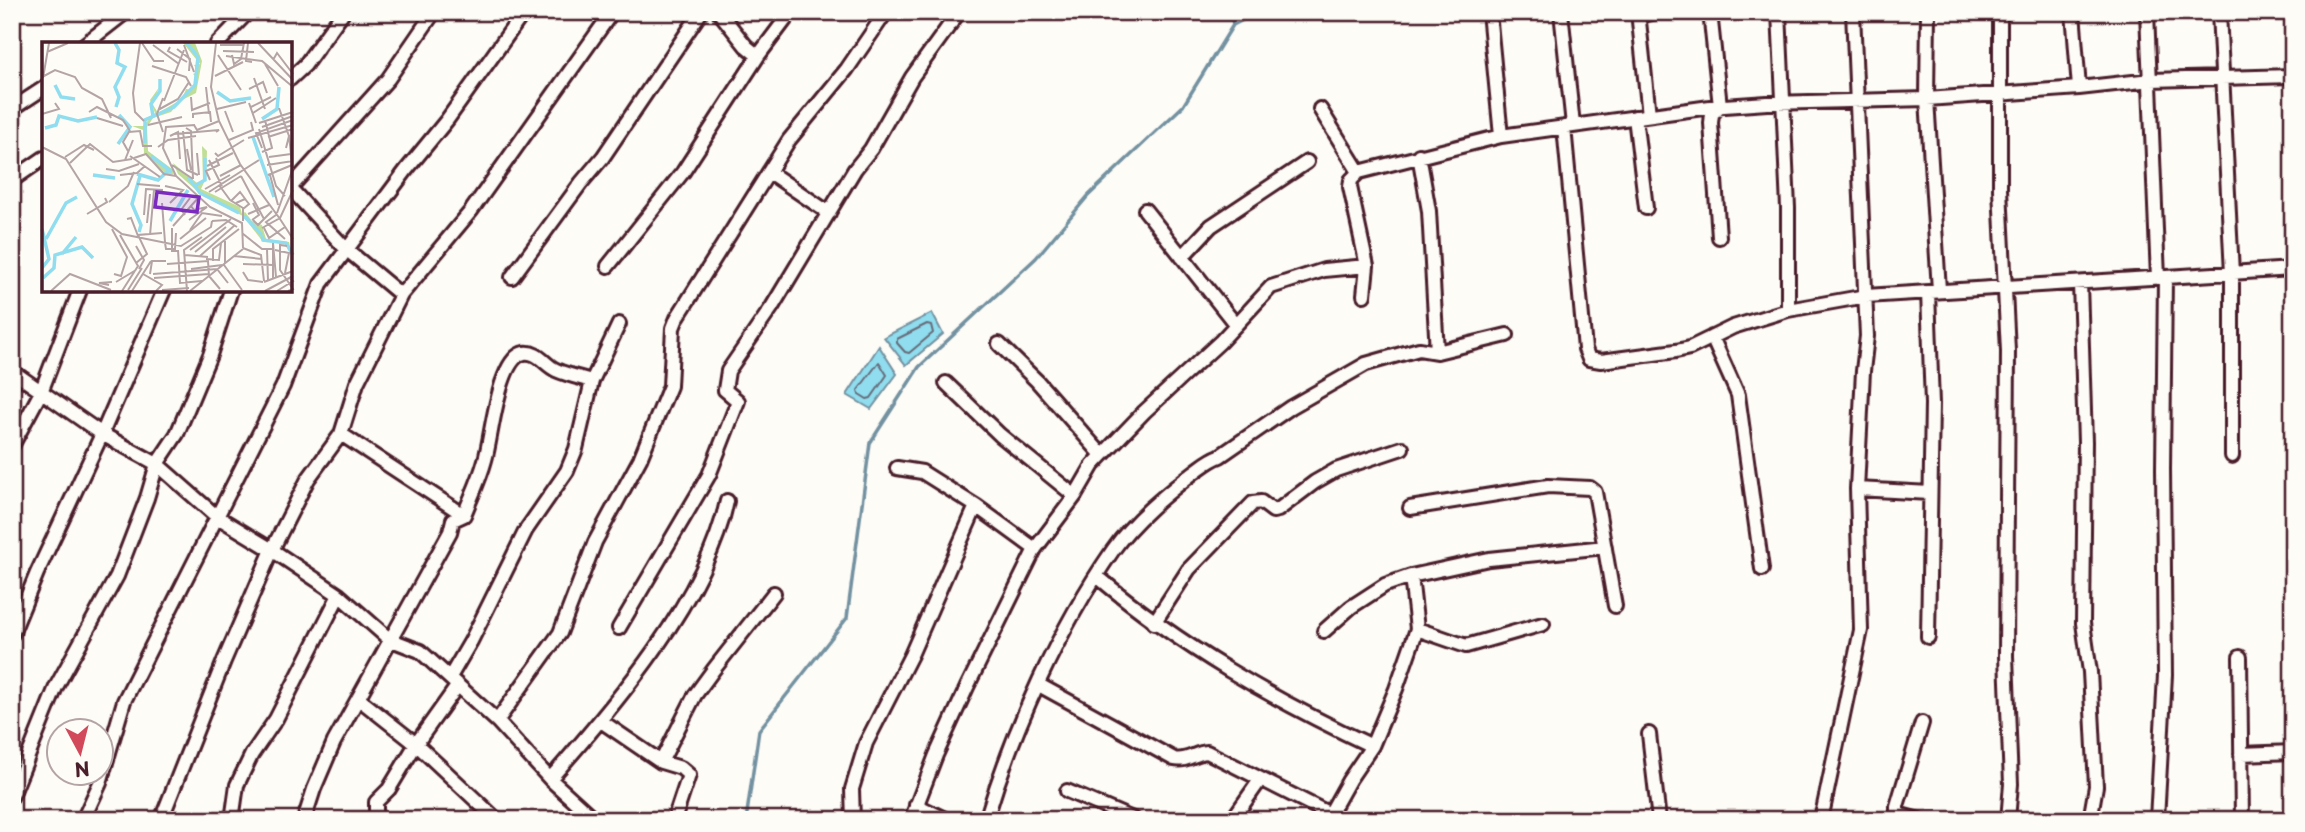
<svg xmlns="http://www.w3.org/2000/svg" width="2305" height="832" font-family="'Playpen Sans',sans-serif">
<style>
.water{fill:#8fddee;stroke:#7391a0;stroke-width:2}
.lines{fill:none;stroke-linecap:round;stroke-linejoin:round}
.shore{stroke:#666b79;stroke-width:2}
.stream{stroke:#7391a0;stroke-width:3.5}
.minor-casing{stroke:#4a1f2b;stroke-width:18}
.minor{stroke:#fdfcf7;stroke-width:12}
.inset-river{fill:none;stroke:#8fddee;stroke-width:3.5}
.inset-road{fill:none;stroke:#b5a4a5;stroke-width:2}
.view{fill:#7b2cbf;fill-opacity:0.15;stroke:#7b2cbf;stroke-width:3.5}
.inset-edge{fill:none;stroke:#4a1f2b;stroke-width:3.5}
</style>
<rect width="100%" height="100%" fill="#fdfcf7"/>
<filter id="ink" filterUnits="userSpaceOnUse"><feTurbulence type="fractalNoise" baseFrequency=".0143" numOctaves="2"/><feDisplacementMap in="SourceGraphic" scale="14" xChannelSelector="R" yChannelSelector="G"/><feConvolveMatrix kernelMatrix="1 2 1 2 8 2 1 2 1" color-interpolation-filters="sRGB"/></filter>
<g filter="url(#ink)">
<path class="water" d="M932,313L943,334L906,365L884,337Z
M879,346L897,374L871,409L847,395Z"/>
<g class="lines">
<path class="shore" d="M927,324L931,325L933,333L909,353L905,352L897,343V339Z
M879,362L887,375L871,398L867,399L859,394L858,390Z"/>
<path class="stream" d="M1233,25L1259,12
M746,820L759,730L847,618L870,443L919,367L1036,258L1088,196L1183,106L1233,25L1231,12"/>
<g class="minor-casing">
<path id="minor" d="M719,12L746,46L758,56
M1489,12L1501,136
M1561,12L1573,125
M1638,12L1649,115
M1710,12L1720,106L1712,114L1711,123L1719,237
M1779,12L1788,208V310
M1928,12L1927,99L1939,290
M2000,12V189L2008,351L2006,656L2011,784L2008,820
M2073,12L2079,88
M2147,12L2158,278
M2219,12L2232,274V456
M1638,16L1657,12
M85,44L126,12
M217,44L248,12
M290,79L305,65L343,12
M12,109L44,88
M1320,109L1359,172
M1635,117L1646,208
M1564,127L1585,349L1589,359L1601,361L1676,351L1690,348L1733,327L1788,310L1866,296L2293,269
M1419,155L1429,211L1437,352
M769,172L829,213
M12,180L44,158
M290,188L388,79L434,12
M290,188L346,249L401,295
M1145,210L1236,325
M1182,257L1211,226L1307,162
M608,266L683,172L758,56L791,12
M512,277L581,183L603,157L701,12
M2080,283L2085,442L2083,623L2090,672L2096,786L2090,820
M1364,295L1367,266L1350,187L1351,180L1359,172L1501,136L1710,107L1767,103L1927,99L2079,88L2151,80L2292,76
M1712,337L1738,395L1762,569
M999,344L1037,381L1102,455
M12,371L102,434L157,464L216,516L272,550L339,595L389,639L420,651L497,721L550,779L595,820
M946,383L1000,435L1075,496
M341,434L464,515
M12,446L41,392L80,290
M897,468L922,472L976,506L1035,549
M1857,489L1930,493
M1410,508L1548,486L1590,488L1595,492L1615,606
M1098,577C1181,647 1274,700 1372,746
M1154,623L1189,569L1253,503L1261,502L1273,511L1278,510L1315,482L1336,470L1402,448
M619,628L709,475L738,401L725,390L728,371L772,307L855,169L871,149L912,77L959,12
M1417,629L1466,646L1543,624
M1324,631L1351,607L1385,585L1411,576L1489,559L1605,547
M12,634L37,573L102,434L164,290
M1928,637L1932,404L1928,292
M2240,657L2242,820
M450,677L471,641L526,530L567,471L576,449L592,381L619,324
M1039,685L1174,759C1187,762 1194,753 1207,752L1342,820
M359,699L416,744L497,820
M497,721L560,633L595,542L640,459L670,386L673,328L677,318L789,140L847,69L886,12
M601,721L661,762L681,768L689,775L674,820
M1649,734L1659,820
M2241,754L2293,752
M661,762L695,695L714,669L774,593
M550,779C615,705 706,599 727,501
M1067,791L1135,820
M12,796L56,687L117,576L147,498L157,464L177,434L210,355L231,290
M916,805L947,820
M1330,814L1349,780L1372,746L1396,689L1417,629L1411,576
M83,820L100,783L124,701L283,386L321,284L407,169L447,120L524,12
M161,820L224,661L272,550L308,479L341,434L357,383L401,295L471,211L612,12
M232,820L237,785L252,754L276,719L339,595
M304,820L314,789L334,742L450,532L453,520L464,515C471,497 480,479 485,460C492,437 498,358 524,353C538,351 545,365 556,370C567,375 581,378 592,381
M376,820V802L389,789L416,744L458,685
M853,820L852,789L866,743L911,655L976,506
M911,820L936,755L967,687L1035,549L1075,496L1093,465L1144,412L1220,342L1271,287L1324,270L1367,266
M986,820C1013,729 1059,628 1113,550C1134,520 1165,495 1193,473C1203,466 1209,460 1220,456L1291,407L1366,364L1419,349L1437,352L1507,335
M1232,820L1260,780
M1821,820L1861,630L1857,489L1863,371L1867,336L1853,12
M1919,820L1901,815L1897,811V806L1922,723
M2157,820L2165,675L2163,469L2165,277"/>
</g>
<use href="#minor" class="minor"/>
</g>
</g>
<g transform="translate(42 42)">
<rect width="250" height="250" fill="#fdfcf7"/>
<path d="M141,1H153L160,19L154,51L138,59L129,70L111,76L105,85L106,109L130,127L132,132L125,133L102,111L101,88L90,84H101L113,71L108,58L118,44L110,61L116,71L140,57L144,47L150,48L155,36L151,32L156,30L152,23L158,22ZM160,104L165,109L164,136L159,147L198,165L200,172L203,170L210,179L220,183L224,197L247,200L250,214L245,201L221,200L201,174L161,154L136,132L131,121L155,141L161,139Z" fill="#c0de96"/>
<path class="inset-river" d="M73,1L77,8L75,21L83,25L73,45L77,55L74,65M13,43L19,55L33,57M175,50L188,59L209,56M111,74L109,62L118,49V37M220,77L235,67L237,45M3,86L14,83L17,74L36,79L55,75M211,95L232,155M103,101V78L132,65L153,43L156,15L145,1M76,102L88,85L77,73M109,114L130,130M95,132L116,138L126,129M51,133L73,136M146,135L158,151L197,171M154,143L163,138V116M202,174L220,193M128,179L146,148M0,187L7,217L0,226M97,190L99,183L90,162L98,134M220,194L221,198L244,201L251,213M4,197L24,161L35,155M20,212L34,195M1,236L12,226L13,213L40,205L51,216"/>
<path class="inset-road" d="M98,1L91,51L93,70L102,79M100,1L112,19H122M174,1L169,45L177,79L198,122L238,177M206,1L204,19L210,20M216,1L251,38M111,3L137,22M142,3L152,30M178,3H201M128,5L126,9L145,20M135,7L148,17L147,29M181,9L212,10M5,10L26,1M176,13L199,48M190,13L192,22L199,17L202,1M184,14L220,19L251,45M231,18L235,11L251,32M223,22L236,44M110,24L144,35L149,44M2,34L13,28L33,35L40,46L60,57L69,76M173,34L201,20M1,36L7,1M212,36L223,67M164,45L167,72M207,47L221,40L225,51M149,55L150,68L168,61M121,56L115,72L121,90M122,59L142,8M207,61L214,81M209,65L229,55M237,66L247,94L244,106M175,67L204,60M116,68L136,57L147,40M183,69L191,90M47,70L55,65L81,78L88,89M211,71L234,56M0,72L17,67L13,61M55,76L81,84M151,76V72L168,70L169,80M217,81L251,70M106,83L140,75M152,83L155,88L177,79M153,83L124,85L121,106L134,134L168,165L200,181L201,206M220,85L251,74M144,86L149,89L151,137M217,87L234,144L243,154M141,89L145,128L156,133M132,92L177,88L174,90M128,94L136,90L138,117M226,95L251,87M206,96L251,83M187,98L211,88L209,80M0,105L24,117L64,180L80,192L139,204L169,185L170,179M116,105L126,98L154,94M220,106L214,91L251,78M145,107L149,128M86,109L81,100L87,90L98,89L101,104H110M220,110L230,106L223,78M155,111L157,133M173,111L176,114L202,98M88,114L118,135M23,115L42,103L52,108M227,115L249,112M92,116L104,112L122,132L134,134M83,118L91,98M167,118L180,144M28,121L48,102L71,120L90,117M130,123L151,137M225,123L251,119M165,124L191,111M64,127L77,129L97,122M78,133L95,131L103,124M226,133L250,123L247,93M228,133L236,163M178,134L199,123M199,134L222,177M168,138L164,129L177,123L174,116M95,142L118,144M177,143L188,158L201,166V179M123,144L141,148L128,161M163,147L188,133M167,150L217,118M173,150L199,134M189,159L198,150L204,158M67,160L86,144L92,130M120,161L123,200M194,161L203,157L207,162L201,167M235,171L251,126M45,172L65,160L63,156M206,172L227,163M102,173L104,147L121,148M143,173L139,168L148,156M234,173L224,180L243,197M85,177L89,176L96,194M238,177L251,197M147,178L165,165L152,168L149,164M210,178L217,173L211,161M211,178L216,183L230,169M170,179L184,178L195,185M105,181L108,152M131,184L157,155M130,186V209H137M220,186L238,176L251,148M222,186L227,196L243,185M70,187L85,215L79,234L72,232M148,188L160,171L180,174M200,191L220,207H230M78,193L96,224L80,249M108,193L112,148M138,197L164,176M123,201L124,207H133L134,191M94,204L102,218L97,227M245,204L238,203V228L251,247L246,249M201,206L219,213L222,239M225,207L226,238M136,208L138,241L160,239M148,208L189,177M233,208L247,211L243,231M153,210L184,185M143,213L166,215M158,214L193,183M192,214L220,217M164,217L177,218L179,201M171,219V207L197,187M94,221L105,212L96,193L120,191M183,221V199M125,222L166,219L167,234L178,247M201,222L231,223M182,223L200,248M149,227L180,223M201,230L206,238L221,240M101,232L120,243L114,249M108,232L110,219H124M111,232L175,227L186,241M112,236L167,232M231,236V201L234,235M74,240L94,228M222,240L251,229M67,243L57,241L70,240M86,248L100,226M120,248L147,246M9,249L28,232L69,248M90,249L109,219M145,249L142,208L160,195M148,249L201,207M223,249L251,234M235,249L251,239L247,235"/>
<path class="view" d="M115,150L157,155L155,170L113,165Z"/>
<rect width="250" height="250" class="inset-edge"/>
</g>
<rect width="2305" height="832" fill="none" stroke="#fdfcf7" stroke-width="42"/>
<rect x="21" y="21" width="2263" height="790" fill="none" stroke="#4a1f2b" stroke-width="2.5" filter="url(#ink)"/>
<g transform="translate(80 752) rotate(173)"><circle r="33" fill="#fdfcf7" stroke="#b5a4a5" stroke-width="2"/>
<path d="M0-5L12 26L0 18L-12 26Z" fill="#d1495b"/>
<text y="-10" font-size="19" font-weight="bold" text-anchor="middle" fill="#4a1f2b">N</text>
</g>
</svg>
